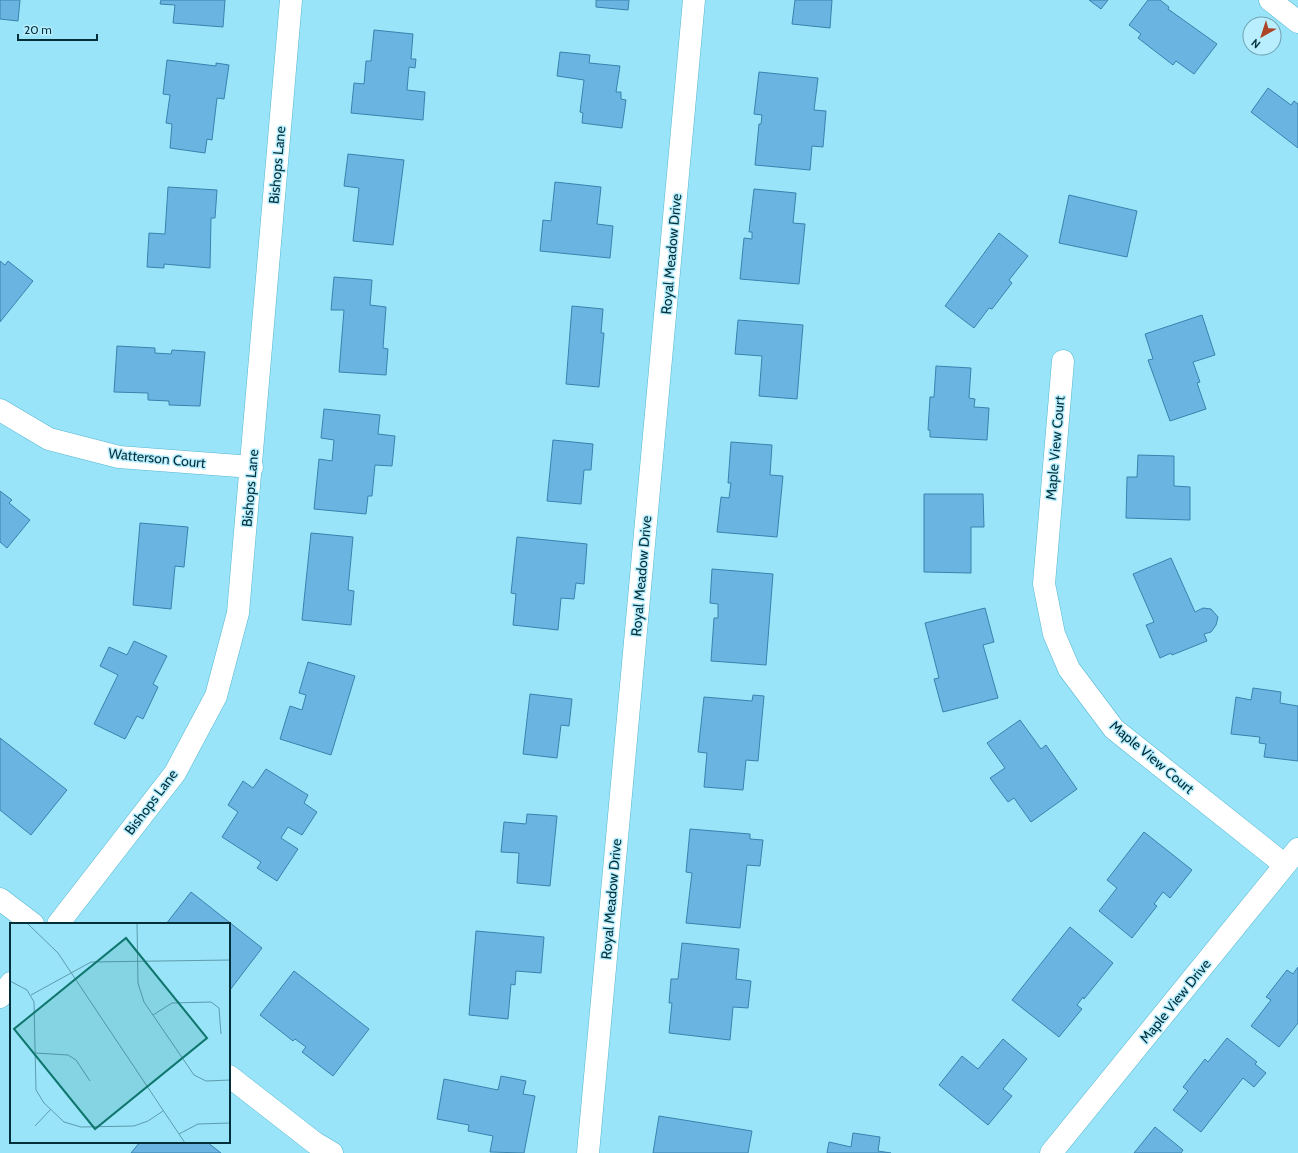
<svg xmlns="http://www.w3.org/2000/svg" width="1298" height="1153" font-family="Cabin,sans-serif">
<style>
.building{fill:#6ab4e1;stroke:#3883ae}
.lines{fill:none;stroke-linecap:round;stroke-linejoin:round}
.minor-casing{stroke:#54b7d0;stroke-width:23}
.minor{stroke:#fff;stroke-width:22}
.labels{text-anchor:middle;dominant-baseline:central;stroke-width:3;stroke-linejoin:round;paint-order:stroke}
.street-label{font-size:14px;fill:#02303a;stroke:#b8eefe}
.inset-road{fill:none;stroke:#5d9cad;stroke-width:1}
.view{fill:#0f766e;fill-opacity:0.15;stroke:#0f766e;stroke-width:2}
.inset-edge{fill:none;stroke:#02303a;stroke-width:2}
</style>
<rect width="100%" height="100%" fill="#99e4f9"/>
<path class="building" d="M0,0H20L18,21L0,19Z
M161,0H225L223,27L173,23L175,5L160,4Z
M596,0H629L628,10L596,7Z
M795,0H832L830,28L792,24Z
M1089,0H1108L1101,9Z
M1148,0H1160L1169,7L1168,9L1217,44L1194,74L1176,61L1173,65L1138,38L1141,34L1129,25Z
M374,30L413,34L411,59H416L415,68L409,67L407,90L425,92L423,120L351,113L354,83L364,84L366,61H371Z
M560,52L590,55L589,63L620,66L616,92H621V99L626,100L622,128L582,123L583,113L580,112L584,80L557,76Z
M167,60L216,66V63L229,65L224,99L217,98L212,140L207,139L205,153L170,148L172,124L166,123L170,95L163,94Z
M759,72L818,78L814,110L826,111L823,147L812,146L810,170L755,165L759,124H761L762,115L754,114Z
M1268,88L1291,105L1294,101L1298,104V148L1251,112Z
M348,154L404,160L393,245L353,241L359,188L344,186Z
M555,182L601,187L597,224L613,226L610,258L540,251L543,220L551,221Z
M168,187L217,190L215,218H211L210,268L164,264V268L147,267L149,233L165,234Z
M754,189L796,193L793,223L805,224L799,284L740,279L744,238L752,239V232H749Z
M1069,195L1137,211L1127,257L1059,243Z
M999,233L1028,256L1009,280L1012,283L992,309L989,308L974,328L945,306Z
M0,261L5,265L8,261L33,281L0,322Z
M334,277L372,280L370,305L386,307L383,348L388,349L386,375L339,372L344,310H331Z
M572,306L603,309L601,333H604L599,387L566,384Z
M1202,315L1215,355L1193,362L1200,382L1197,383L1206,409L1170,421L1148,360L1153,359L1145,334Z
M738,320L803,325L797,399L759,396L762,356L735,354Z
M117,346L155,348V353L171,354L172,350L205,352L200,406L169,405V401L148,400V393L114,392Z
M936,366L971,368L969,398L975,399L974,407L989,408L987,440L930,437V430H928L930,397H934Z
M324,409L380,415L378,434L395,436L392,466L375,465L372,496H368L366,514L314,509L319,459L332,461L334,440L321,438Z
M553,440L593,444L591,470H584L581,504L547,501Z
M731,442L772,445L770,475L783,476L777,537L717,532L721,497L729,498L731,483H728Z
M1138,455L1174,456V486L1190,487V520L1126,518L1127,477H1137Z
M0,491L12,500L9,503L30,520L7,548L0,542Z
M924,494H983L984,527H971V573L924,572Z
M140,523L188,527L184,567L175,566L171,609L133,605Z
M311,533L353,537L348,590L354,591L351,625L302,620Z
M517,537L587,544L584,584L576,583L574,599L561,598L558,630L513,625L516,594L511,593Z
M1171,558L1195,612L1203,608L1211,609L1218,617L1216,625L1211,632L1204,634L1207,641L1172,655L1171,653L1160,658L1146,625L1154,622L1133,574Z
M712,569L773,574L766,665L711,661L714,618H718V604L710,603Z
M985,608L994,642L983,645L998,698L943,712L934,679L939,678L925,623Z
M134,641L167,656L153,684L158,687L143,719L137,716L125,739L94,724L118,675L100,666L109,647L127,655Z
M308,662L355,676L331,755L280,739L290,706L302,710L306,695L299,693Z
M1253,688L1281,692L1280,703L1298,706V761L1264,757L1266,744L1259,743L1260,737L1231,734L1236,697L1251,700Z
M530,694L572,699L569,726L561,725L557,758L523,754Z
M753,695L764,696L758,761L746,760L743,790L704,787L707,753L698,752L704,697L752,701Z
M1020,720L1041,749L1046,745L1077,789L1031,822L1014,798L1008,802L990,778L1005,768L987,743Z
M0,738L67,790L31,835L0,810Z
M266,769L308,795L304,803L317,812L302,835L288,827L281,838L298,849L277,881L257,868L261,862L222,837L238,812L228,805L243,781L253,788Z
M527,814L557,816L550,886L517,883L519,853L501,852L504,822L526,824Z
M690,829L750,834V839L763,840L760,866L747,865L740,928L686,923L692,873L686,872Z
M1144,832L1192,870L1170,898L1163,892L1154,904L1157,906L1132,938L1099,911L1117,888L1107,880Z
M191,892L262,948L230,990L229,924H166Z
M1070,927L1113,963L1084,999L1083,997L1077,1005L1082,1009L1059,1037L1012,1000Z
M476,931L544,937L541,973L516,971L515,985L511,984L508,1019L469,1015Z
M682,943L739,949L736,979L751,981L748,1008L733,1007L730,1040L669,1033L672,1003H669L671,979H678Z
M1298,967V1023L1279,1047L1251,1026L1271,1000L1266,997L1287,970L1293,974Z
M294,971L369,1029L333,1076L302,1052L306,1047L295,1039L293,1041L260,1015Z
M1227,1038L1257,1062L1255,1064L1266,1073L1254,1087L1243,1078L1201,1132L1173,1110L1188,1091L1183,1087L1205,1059L1208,1062Z
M1003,1039L1027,1059L1003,1089L1012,1096L988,1125L939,1085L962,1056L978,1069Z
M501,1076L526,1081L523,1094L535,1096L524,1153L490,1152L493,1136L468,1131L469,1125L437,1119L444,1079L498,1090Z
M659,1116L752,1131L748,1153H653Z
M1155,1127L1183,1150L1181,1153H1134Z
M853,1133L880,1137L878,1151L891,1153H827L829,1142L851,1147Z
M140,1142H207L221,1153H131Z"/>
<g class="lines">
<g class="minor-casing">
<path id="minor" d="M1270,0L1298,22
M1063,361L1044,584L1054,634L1069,669L1114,729L1285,865
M0,410L49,439L119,457L252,467
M0,899L33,924
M58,924L175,773L216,696L238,613L291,0
M0,997L11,983
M229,1076L315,1143L332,1153
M588,1153L694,0
M1051,1153L1298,849"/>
</g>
<use href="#minor" class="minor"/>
</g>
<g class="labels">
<g class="street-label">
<text transform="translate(277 165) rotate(-85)">Bishops Lane</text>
<text transform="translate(671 254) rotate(-85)">Royal Meadow Drive</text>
<text transform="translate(1055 448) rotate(-85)">Maple View Court</text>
<text transform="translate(157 458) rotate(6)">Watterson Court</text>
<text transform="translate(250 488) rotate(-85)">Bishops Lane</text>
<text transform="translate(641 576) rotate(-85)">Royal Meadow Drive</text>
<text transform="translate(1152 757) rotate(40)">Maple View Court</text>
<text transform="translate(151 802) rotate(-53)">Bishops Lane</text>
<text transform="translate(611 899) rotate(-85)">Royal Meadow Drive</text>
<text transform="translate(1175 1001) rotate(-51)">Maple View Drive</text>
</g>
</g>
<g transform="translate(10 923)">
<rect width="220" height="220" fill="#99e4f9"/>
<path class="inset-road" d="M17,0L48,30L175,220M127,0L128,60L134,79L184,152L196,158L220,157M0,58L17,67L24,79L26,167L34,180L54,199L71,204L124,203L138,198L153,188M21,72L81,39L220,37M143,92L162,80L201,79L209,85L211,111M25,130L58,132L66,137L80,158M25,203L41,186M169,211L188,201L220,200"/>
<path class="view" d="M116,15L197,115L85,206L4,106Z"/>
<rect width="220" height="220" class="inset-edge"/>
</g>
<g transform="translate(1262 36) rotate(219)"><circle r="19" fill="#b8eefe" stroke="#6fa2b0"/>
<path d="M0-3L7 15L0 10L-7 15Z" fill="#ad4425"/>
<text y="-6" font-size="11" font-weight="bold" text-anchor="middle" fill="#02303a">N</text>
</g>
<path d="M18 34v6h79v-6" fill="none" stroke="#02303a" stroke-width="2"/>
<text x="24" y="34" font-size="12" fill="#02303a" stroke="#b8eefe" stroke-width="3" paint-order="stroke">20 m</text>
</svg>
